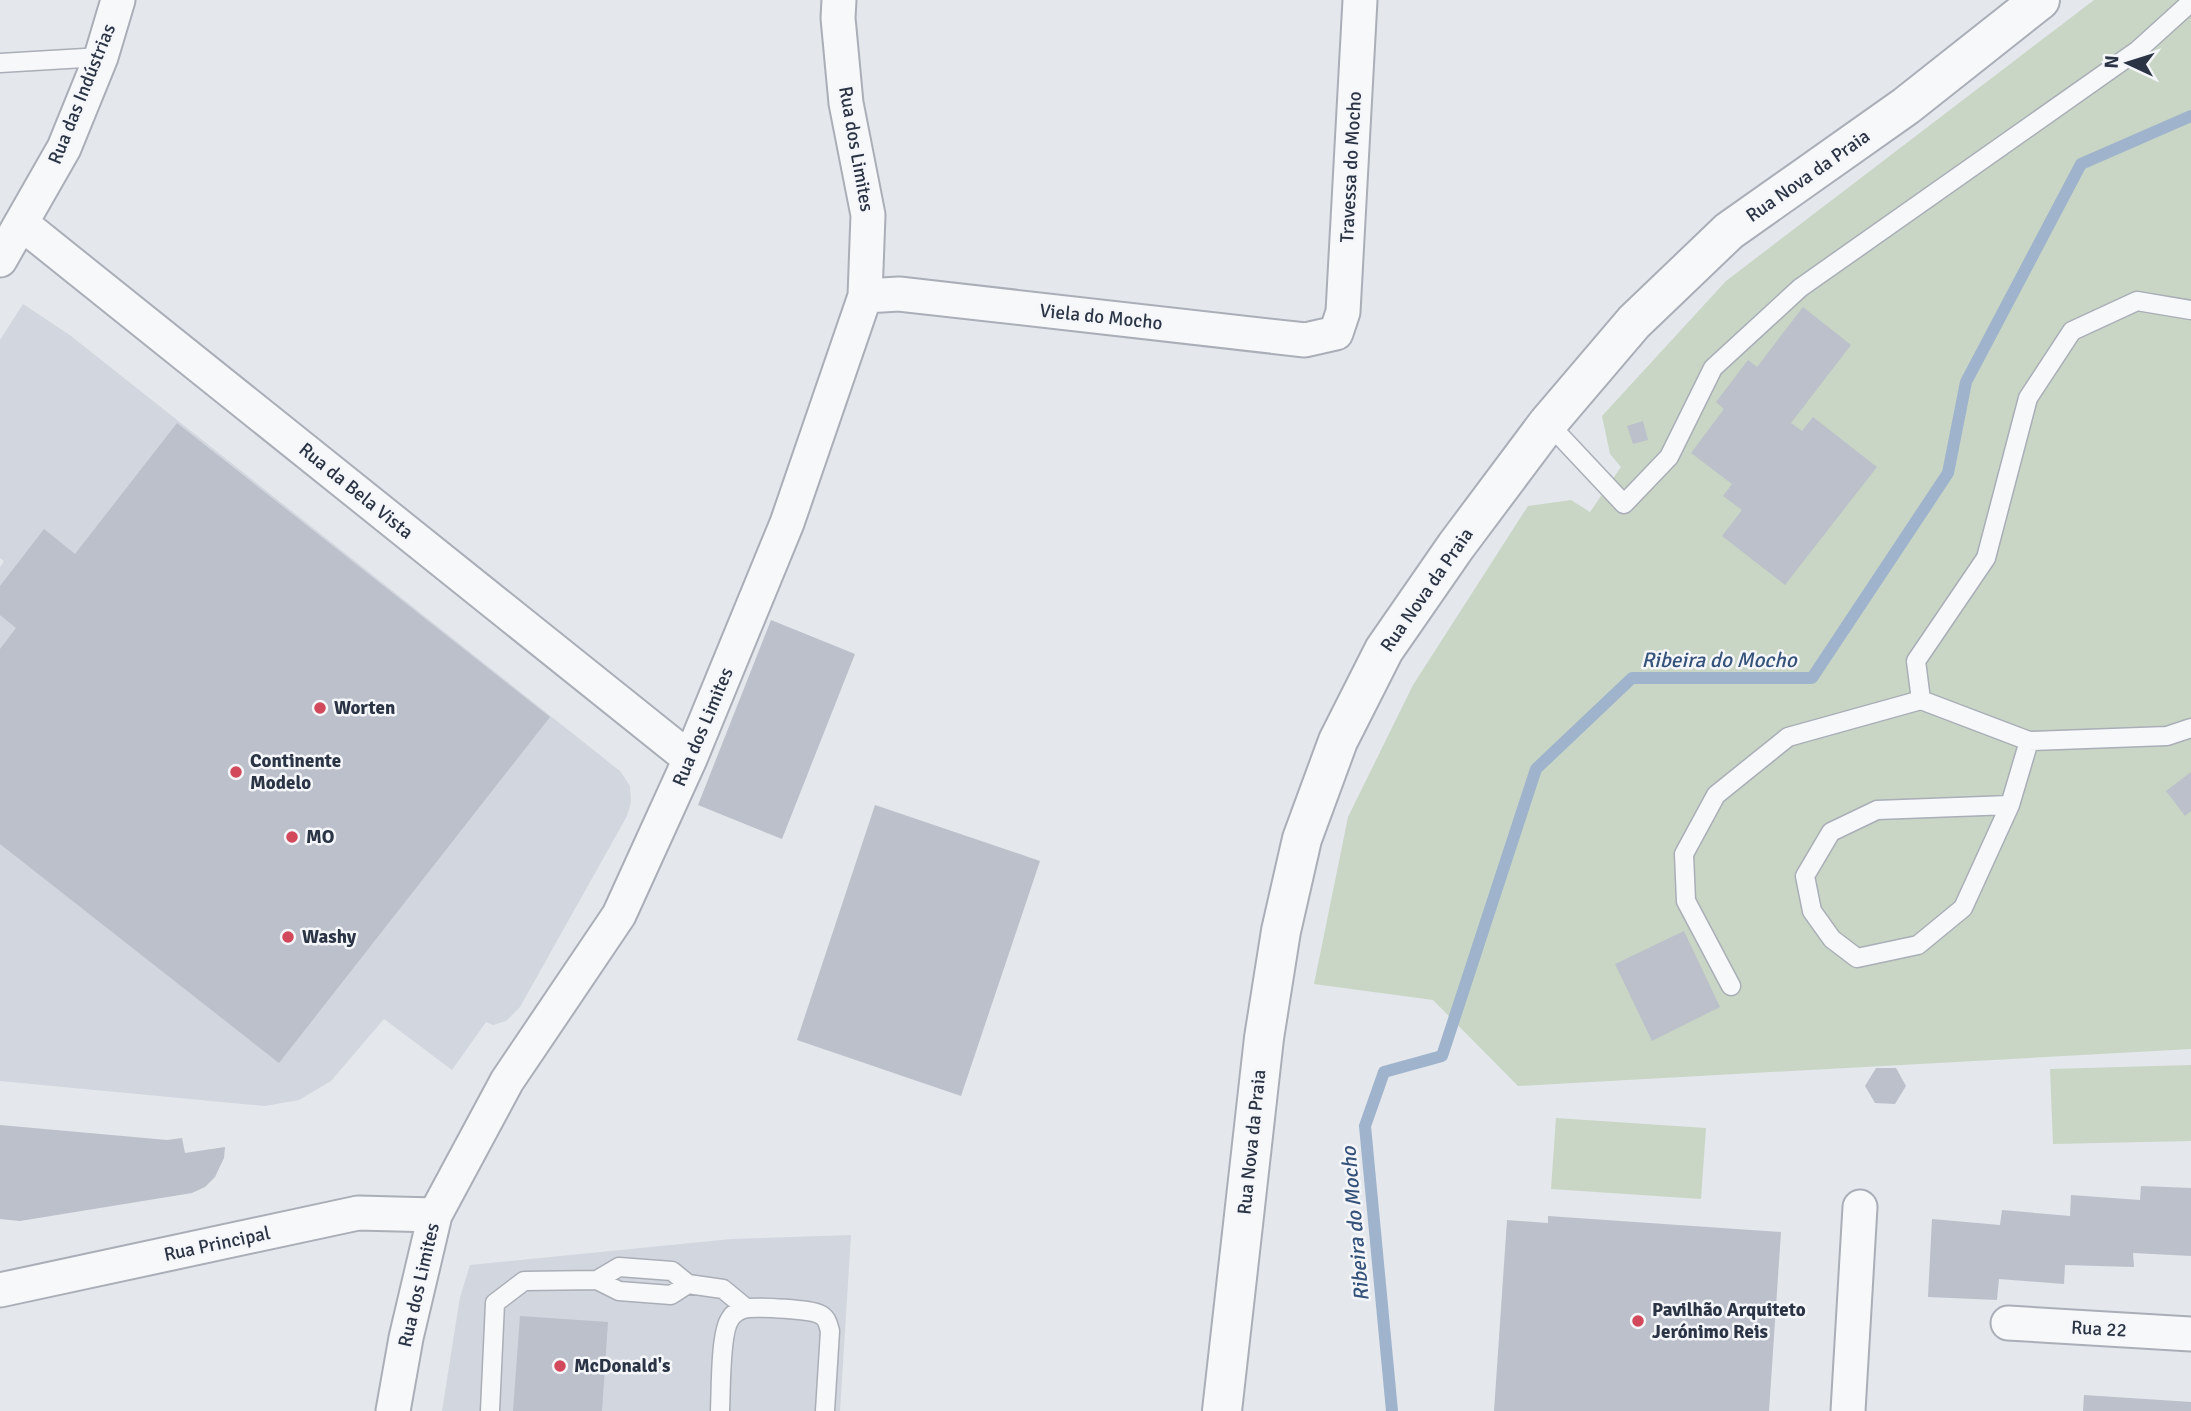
<svg xmlns="http://www.w3.org/2000/svg" width="2191" height="1411" font-family="Signika,sans-serif">
<style>
.built{fill:#d2d6de}
.green{fill:#c9d6c5}
.lines{fill:none;stroke-linecap:round;stroke-linejoin:round}
.stream{stroke:#9fb4cc;stroke-width:12}
.building{fill:#bbc0ca}
.service-casing{stroke:#a9aeb7;stroke-width:21}
.minor-casing{stroke:#a9aeb7;stroke-width:37}
.tertiary-casing{stroke:#a9aeb7;stroke-width:42}
.service{stroke:#f7f8fa;stroke-width:18}
.minor{stroke:#f7f8fa;stroke-width:33}
.tertiary{stroke:#f7f8fa;stroke-width:38}
.poi-dot{fill:#d1495b;stroke:#f4f6f9;stroke-width:2.5}
.labels{text-anchor:middle;dominant-baseline:central;stroke-width:5;stroke-linejoin:round;paint-order:stroke}
.street-label{font-size:19px;fill:#2b3445;stroke:#f4f6f9}
.poi-label{font-size:19px;font-weight:bold;fill:#2b3445;stroke:#f4f6f9;text-anchor:start}
.water-label{font-size:21px;font-style:italic;fill:#34527a;stroke:#f4f6f9}
</style>
<rect width="100%" height="100%" fill="#e4e7ec"/>
<path class="built" d="M23,304L71,336L620,771L630,786L631,802L627,816L520,1007L506,1021L493,1025L486,1022L452,1070L384,1019L331,1081L299,1100L265,1106L0,1081V567L4,561L0,558V340Z
M851,1235L840,1411H442L460,1297L470,1265L731,1239Z"/>
<path class="green" d="M2094,0H2191V1049L1518,1086L1433,1000L1314,984L1348,817L1413,685L1528,506L1571,500L1590,512L1621,467L1610,454L1602,416L1726,281Z
M2191,1065V1141L2053,1144L2050,1069Z
M1556,1118L1706,1128L1701,1199L1551,1189Z"/>
<g class="lines">
<path class="stream" d="M1392,1411L1365,1126L1384,1072L1442,1056L1536,769L1632,678H1812L1948,473L1966,382L2081,164L2191,116"/>
</g>
<path class="building" d="M1803,307L1851,345L1791,423L1802,431L1813,417L1877,467L1785,585L1722,536L1742,510L1723,496L1732,484L1691,453L1724,409L1716,402L1748,360L1757,367Z
M1643,421L1648,440L1633,444L1627,426Z
M177,423L550,717L279,1063L0,844V649L16,628L0,615V586L44,529L75,554Z
M771,620L855,654L782,839L698,805Z
M2191,772V811L2185,816L2166,791Z
M875,805L1040,861L961,1096L797,1040Z
M1684,931L1720,1007L1652,1041L1615,964Z
M1876,1068H1896L1906,1086L1895,1104L1875,1103L1865,1086Z
M0,1125L167,1140L182,1138L185,1153L225,1147L224,1158L215,1177L205,1187L192,1193L20,1221L0,1219Z
M2141,1186L2191,1188V1256L2133,1253L2134,1267L2065,1265L2064,1284L1999,1279L1997,1300L1928,1297L1932,1219L2000,1225L2002,1210L2070,1216L2071,1195L2140,1200Z
M1548,1216L1781,1232L1769,1411H1494L1507,1220L1548,1223Z
M520,1316L608,1322L602,1411H513Z
M2084,1395L2191,1402V1411H2083Z"/>
<g class="lines">
<g class="service-casing">
<path id="service" d="M0,63L101,57
M1548,423L1624,504L1669,457L1713,368L1800,288L2138,50L2191,2
M1921,700L1916,661L1986,558L2028,398L2072,331L2137,301L2191,310
M2010,805L1963,908L1918,945L1857,958L1832,939L1812,911L1805,876L1831,832L1877,810L2010,805L2029,741
M1731,986L1686,901L1684,854L1716,795L1788,737L1921,700L2029,741L2167,736L2191,728
M597,1280L619,1267L672,1271L688,1284L723,1289L746,1308
M490,1411L495,1303L524,1281L597,1280L619,1291L671,1295L688,1284
M720,1411C721,1391 720,1333 730,1319C734,1312 741,1309 748,1308C761,1307 809,1309 819,1314C827,1317 828,1324 830,1331L825,1411"/>
</g>
<g class="minor-casing">
<path id="minor" d="M21,223L690,759
M0,260L64,148L101,57L118,0
M865,296L899,294L1305,340L1336,333L1343,312L1360,0
M0,1290L358,1213L435,1215
M2008,1323L2191,1334
M393,1411L406,1338L435,1215L507,1081L619,915L690,759L787,523L865,296L868,215L846,103L838,18L839,0
M1848,1411L1860,1207"/>
</g>
<g class="tertiary-casing">
<path id="tertiary" d="M1222,1411L1264,1038L1281,931L1302,839L1338,741L1384,650L1456,546L1548,423L1634,322L1729,231L1906,106L2040,0"/>
</g>
<use href="#service" class="service"/>
<use href="#minor" class="minor"/>
<use href="#tertiary" class="tertiary"/>
</g>
<g class="poi-dot">
<circle cx="320" cy="708" r="7"/>
<circle cx="236" cy="772" r="7"/>
<circle cx="292" cy="837" r="7"/>
<circle cx="288" cy="937" r="7"/>
<circle cx="1638" cy="1321" r="7"/>
<circle cx="560" cy="1366" r="7"/>
</g>
<g class="labels">
<g class="street-label">
<text transform="translate(82 94) rotate(-68)">Rua das Indústrias</text>
<text transform="translate(856 149) rotate(80)">Rua dos Limites</text>
<text transform="translate(1351 167) rotate(-87)">Travessa do Mocho</text>
<text transform="translate(1808 176) rotate(-35)">Rua Nova da Praia</text>
<text transform="translate(1101 317) rotate(6)">Viela do Mocho</text>
<text transform="translate(356 491) rotate(39)">Rua da Bela Vista</text>
<text transform="translate(1427 590) rotate(-55)">Rua Nova da Praia</text>
<text transform="translate(703 727) rotate(-67)">Rua dos Limites</text>
<text transform="translate(1252 1142) rotate(-84)">Rua Nova da Praia</text>
<text transform="translate(217 1244) rotate(-12)">Rua Principal</text>
<text transform="translate(419 1285) rotate(-77)">Rua dos Limites</text>
<text transform="translate(2099 1329) rotate(3)">Rua 22</text>
</g>
<g class="poi-label">
<text x="334" y="708">Worten</text>
<text x="250" y="761">Continente<tspan x="250" dy="22">Modelo</tspan></text>
<text x="306" y="837">MO</text>
<text x="302" y="937">Washy</text>
<text x="1652" y="1310">Pavilhão Arquiteto<tspan x="1652" dy="22">Jerónimo Reis</tspan></text>
<text x="574" y="1366">McDonald's</text>
</g>
<g class="water-label">
<text x="1719" y="660">Ribeira do Mocho</text>
<text transform="translate(1355 1224) rotate(-95)">Ribeira do Mocho</text>
</g>
</g>
<g transform="translate(2128 63) rotate(274)" stroke="#f4f6f9" stroke-width="5" paint-order="stroke">
<path d="M0-5L12 26L0 18L-12 26Z" fill="#2b3445"/>
<text y="-10" font-size="19" font-weight="bold" text-anchor="middle" fill="#2b3445">N</text>
</g>
</svg>
